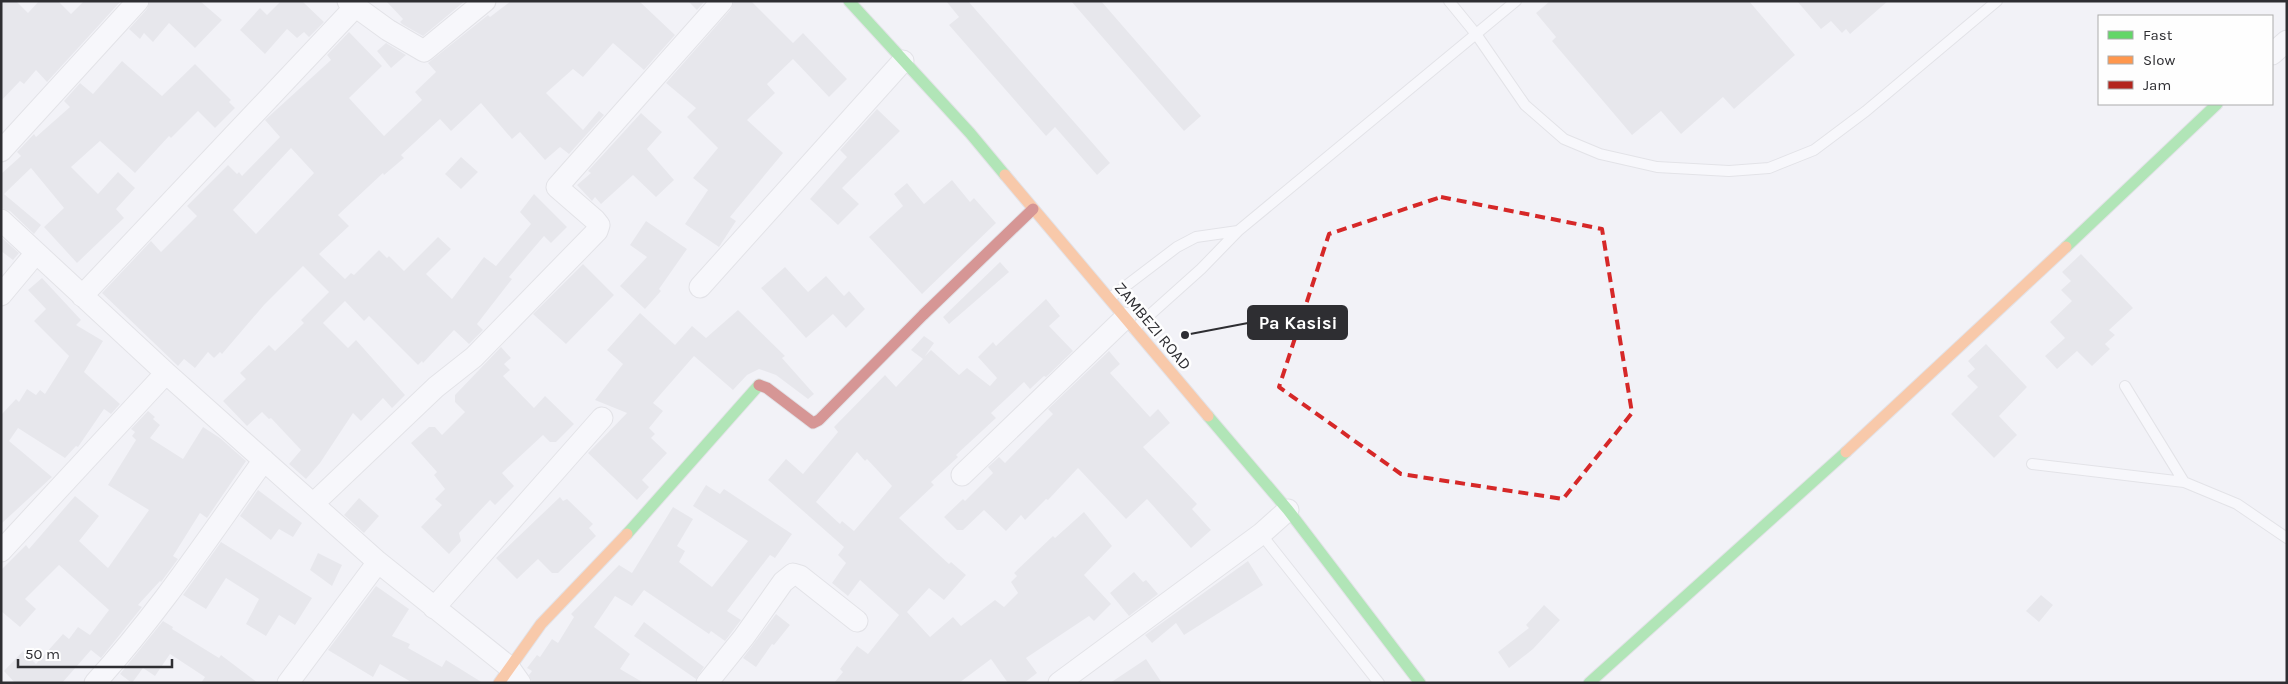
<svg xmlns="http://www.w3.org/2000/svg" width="2288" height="684" font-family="Karla,sans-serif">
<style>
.building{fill:#dadade;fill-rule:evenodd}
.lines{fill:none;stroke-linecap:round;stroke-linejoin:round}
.lane-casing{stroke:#d0d0d4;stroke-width:12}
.street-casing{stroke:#d0d0d4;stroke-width:23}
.fast-casing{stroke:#d0d0d4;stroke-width:13}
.slow-casing{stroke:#d0d0d4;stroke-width:13}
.jam-casing{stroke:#d0d0d4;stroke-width:13}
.lane{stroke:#fdfdfe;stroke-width:10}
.street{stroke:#fdfdfe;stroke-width:21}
.fast{stroke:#63d668;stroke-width:11}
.slow{stroke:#ff974d;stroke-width:11}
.jam{stroke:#b3261e;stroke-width:11}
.marked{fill:none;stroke:#d62828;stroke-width:4;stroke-dasharray:10 6;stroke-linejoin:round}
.labels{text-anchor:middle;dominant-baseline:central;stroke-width:5;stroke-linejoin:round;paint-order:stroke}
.street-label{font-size:16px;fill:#2e2e32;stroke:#fefefe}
.leader{fill:none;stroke:#2e2e32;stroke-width:2}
.callout-dot{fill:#2e2e32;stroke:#fefefe;stroke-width:2}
.callout{fill:#2e2e32;stroke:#2e2e32;stroke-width:2}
.callout-label{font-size:18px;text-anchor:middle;font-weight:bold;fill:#fff}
</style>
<rect width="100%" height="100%" fill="#f2f2f7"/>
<path class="building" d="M1,1H16L28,13L39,1H58L71,14L84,1H121L47,82L36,70L24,84L20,81L1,101Z
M150,1H200L222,20L195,48L169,23L153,42L144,33L140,39L129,29L147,9Z
M281,1H302L324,22L309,37L304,32L297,38L287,29L265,54L240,30L260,8L267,15Z
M386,1H465L423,36L402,24L400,22L403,19Z
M511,1H639L675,35L644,70L613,43L583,77L573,69L546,93L583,130L599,111L604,115L569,154L560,147L545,160L520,132L512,139L481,103L451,131L440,119L401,155L404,158L384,175L383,173L338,215L349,226L319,254L345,279L351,273L354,275L379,250L387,258L389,256L404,271L438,237L451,249L426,274L452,299L484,257L496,266L531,224L520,212L534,194L567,227L551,243L544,236L509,277L512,279L477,324L483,330L469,344L454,330L423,363L422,361L418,365L369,316L364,321L345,301L323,323L348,348L356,340L405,395L392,408L383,398L361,421L353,413L320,463L306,479L289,464L301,450L271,418L269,419L262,412L247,426L223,401L246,379L240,373L269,345L275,351L304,323L301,320L329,292L303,266L264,305L222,354L220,352L214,358L208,352L195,368L184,359L178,366L102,293L151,241L161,252L197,216L187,206L228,165L237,174L239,172L242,176L280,137L265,120L331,60L327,55L349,32L382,66L349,98L384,136L422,100L415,92L436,72L428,63L488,15L490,17ZM291,148L314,173L256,234L233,210Z
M688,1H705L697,10Z
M734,1H751L793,43L803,33L847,79L829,97L793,59L767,84L775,93L747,120L783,153L730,217L736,221L719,247L685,224L708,190L693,178L718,148L687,117L696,108L666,83L731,9Z
M946,1H968L1110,163L1097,175L1055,127L1046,136L949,25L959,17Z
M1071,1H1101L1201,116L1184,131Z
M1550,1H1749L1795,55L1734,109L1723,97L1681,134L1661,111L1632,135L1552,41L1556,37L1536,13Z
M1797,1H1888L1850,34L1846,29L1842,33L1831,21L1821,29Z
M386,43L406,55L391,68L377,51Z
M122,61L162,96L195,64L231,100L229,102L235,108L215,128L198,111L171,138L169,136L135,173L100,141L71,167L98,194L118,172L135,188L116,209L124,218L77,263L44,227L64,208L31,168L4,194L41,225L34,234L10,211L1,208V174L21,156L17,152L34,134L36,137L70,107L64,101L80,83L93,94Z
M877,109L900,131L842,188L859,204L838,225L810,199L847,157L840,150Z
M641,113L662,132L647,149L674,180L656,197L633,175L601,204L595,197L592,201L577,185L591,173L588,171Z
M461,157L478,172L461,189L445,174Z
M952,180L970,202L974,198L996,223L922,294L869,237L903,206L894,194L907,183L924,204Z
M646,221L687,249L659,289L661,291L645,309L620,286L647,257L630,245Z
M1,237L19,253L13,260L1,251Z
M2081,254L2133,308L2109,330L2115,335L2105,344L2110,349L2092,366L2077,351L2057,369L2045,356L2065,338L2050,322L2072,301L2061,290L2071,281L2062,272Z
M1000,262L1009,272L949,324L943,317Z
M583,264L614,295L566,344L533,314Z
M785,267L808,292L826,276L844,296L849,291L865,309L846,328L833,314L806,338L761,288Z
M42,278L81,320L76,325L103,341L84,372L120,404L111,414L104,409L78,447L76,446L65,458L18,428L9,441L52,477L1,524V415L16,399L19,402L27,389L36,395L40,390L45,394L69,356L34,321L46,309L28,290Z
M1046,299L1060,316L1049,326L1073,351L1046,377L1044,376L1030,389L1024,382L991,413L996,418L956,455L958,457L931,482L934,485L899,518L949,564L951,562L966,575L944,600L929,588L907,612L930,637L953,617L961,626L995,600L1004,607L1018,593L1011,582L1017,576L1014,573L1053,536L1055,538L1084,512L1112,546L1084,575L1111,604L1094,621L1089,616L1026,658L1037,673L1024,683H1008L991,659L959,683H834L843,672L840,669L857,646L868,654L899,615L860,580L848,596L832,583L846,563L838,555L844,547L768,480L786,459L803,474L838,432L834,427L885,375L896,387L923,359L911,350L924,336L934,343L925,356L931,350L959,375L967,368L990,386L997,378L978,357L993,342L996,346ZM857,452L865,461L867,459L892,486L854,531L842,521L840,524L816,502Z
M738,310L785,356L782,358L814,394L808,399L776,375L759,369L747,375L733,390L694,356L653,403L663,411L649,428L655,434L651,438L667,453L642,480L649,487L637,500L588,453L627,413L595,400L623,364L607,350L640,313L675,345L692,326L706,338Z
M1986,344L2027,387L1999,416L2017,435L1994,458L1951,414L1978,387L1967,376L1975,369L1968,361Z
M501,347L511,358L504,364L510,370L503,376L534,408L545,396L574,424L556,442H550L543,435L502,473L514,486L495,505L490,500L459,533L461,541L449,554L421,527L442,505L435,499L445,489L434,475L437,472L411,443L429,427H435L442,435L465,412L455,402V395Z
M1109,351L1120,364L1110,373L1150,417L1158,409L1170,423L1143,447L1197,504L1192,509L1211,530L1191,548L1147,499L1126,519L1078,468L1048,500L1046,499L1025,520L1021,515L1006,531L984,510L963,530H957L944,517L963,499L965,501L993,473L988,467L999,457L1005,463L1053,414L1048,409Z
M148,411L155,417L153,419L160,425L150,438L183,459L203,427L220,438L246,461L207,518L200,513L173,556L178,559L161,582L160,581L138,605L142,607L101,658L91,650L62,683H15L4,671L23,651L36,664L63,634L69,639L78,627L90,635L109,610L59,565L25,599L36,609L20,627L1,611V570L26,545L29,549L75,496L99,516L79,541L108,568L149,510L108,485L136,440L132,436L135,432L131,429Z
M706,485L720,494L724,489L792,534L775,558L770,555L727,611L741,620L725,641L711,631L709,634L644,590L632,606L615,596L594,627L630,654L620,669L644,683H532L529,675L532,671L527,668L537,655L540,657L552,639L558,643L574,617L571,614L619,565L632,573L673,507L693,519L677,546L685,551L679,562L712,587L748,541L693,506Z
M258,490L302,523L293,537L279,529L271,540L240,516Z
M560,497L563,501L567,499L593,524L589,528L596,536L558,573H552L538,559L517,579L496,558Z
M359,498L379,516L364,533L344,515Z
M221,542L312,598L295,625L279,615L266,636L246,624L259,599L226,578L206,609L183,595Z
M318,553L342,565L332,586L310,570Z
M1248,561L1263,585L1184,635L1176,623L1152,643L1145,635Z
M1134,572L1143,582L1146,580L1158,594L1129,616L1110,593Z
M376,586L409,609L392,636L410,644L408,648L442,667L446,660L483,683H413L380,664L373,677L328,650Z
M2041,595L2053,605L2039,622L2026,611Z
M1544,605L1560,620L1533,649L1509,668L1498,652L1529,628L1526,625Z
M776,614L790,625L774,645L772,644L756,667L743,658Z
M163,621L173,627L172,629L219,658L221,655L258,683H201L205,677L170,654L155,676L143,668L132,683L120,674Z
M644,622L704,667L696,679L634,636Z
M1146,659L1162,683H1110Z"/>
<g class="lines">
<g class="lane-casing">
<path id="lane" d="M1449,1L1476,34L1525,105L1564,139L1600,154L1657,167L1729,171L1769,168L1814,150L1866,111L1997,1
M1110,298L1177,247L1196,237L1238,231
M1134,329L1201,269L1238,231L1516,1
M2125,386L2184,482
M2032,464L2184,482L2237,504L2287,538
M1261,534L1379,683"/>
</g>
<g class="street-casing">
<path id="street" d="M348,1L388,30L424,51L485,1
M2272,54L2287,41
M1,151L138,1
M1,220L166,373L378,562L508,666L520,683
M700,287L903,61
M1,295L36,253
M82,296L355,7
M962,475L1125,318
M314,503L436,387L474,357L597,231L599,225L595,220L557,187L722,1
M1,551L166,373
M434,608L602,418
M95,683C158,614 210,535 264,460
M288,683L378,562
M707,683L744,637L783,582L793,574L800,576L857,621
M1059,683L1261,534L1288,510"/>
</g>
<g class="fast-casing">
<path id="fast" d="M849,1L970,133L1005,175
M2066,247L2217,104
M1208,416L1288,510L1420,683
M627,534L759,385
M1589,683L1846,452"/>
</g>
<g class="slow-casing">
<path id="slow" d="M1005,175L1208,416
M1846,452L2066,247
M499,683L541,624L627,534"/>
</g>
<g class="jam-casing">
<path id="jam" d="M759,385L767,388L813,423L819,420L923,315L1033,209"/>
</g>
<use href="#lane" class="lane"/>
<use href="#street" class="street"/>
<use href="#fast" class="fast"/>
<use href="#slow" class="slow"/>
<use href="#jam" class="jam"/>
</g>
<path d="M0 0H2288V684H0ZM1441,197L1602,229L1632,413L1563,499L1401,474L1279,387L1329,234Z" fill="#f2f2f7" fill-opacity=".55" fill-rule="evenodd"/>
<path class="marked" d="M1441,197L1602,229L1632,413L1563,499L1401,474L1279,387L1329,234Z"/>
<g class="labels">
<g class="street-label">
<text transform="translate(1153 326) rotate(50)">ZAMBEZI ROAD</text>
</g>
</g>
<path class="leader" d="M1185 335L1248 323"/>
<circle class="callout-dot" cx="1185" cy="335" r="5"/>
<rect class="callout" x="1248" y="306" width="99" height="33" rx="5"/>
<g class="callout-label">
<text x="1298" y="329">Pa Kasisi</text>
</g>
<rect width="2288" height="684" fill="none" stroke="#2e2e32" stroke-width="5"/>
<rect x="2098" y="15" width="175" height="90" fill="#fefefe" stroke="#ababac"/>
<rect x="2108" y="31" width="25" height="8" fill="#63d668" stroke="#ababac"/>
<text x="2143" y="40" font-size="15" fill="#2e2e32">Fast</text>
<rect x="2108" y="56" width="25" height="8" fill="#ff974d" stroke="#ababac"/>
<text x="2143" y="65" font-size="15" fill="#2e2e32">Slow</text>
<rect x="2108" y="81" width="25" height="8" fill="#b3261e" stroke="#ababac"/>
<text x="2143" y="90" font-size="15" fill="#2e2e32">Jam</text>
<path d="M18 659v8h154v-8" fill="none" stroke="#2e2e32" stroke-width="2.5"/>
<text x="25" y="659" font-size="15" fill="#2e2e32" stroke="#fefefe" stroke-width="4" paint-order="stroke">50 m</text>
</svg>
